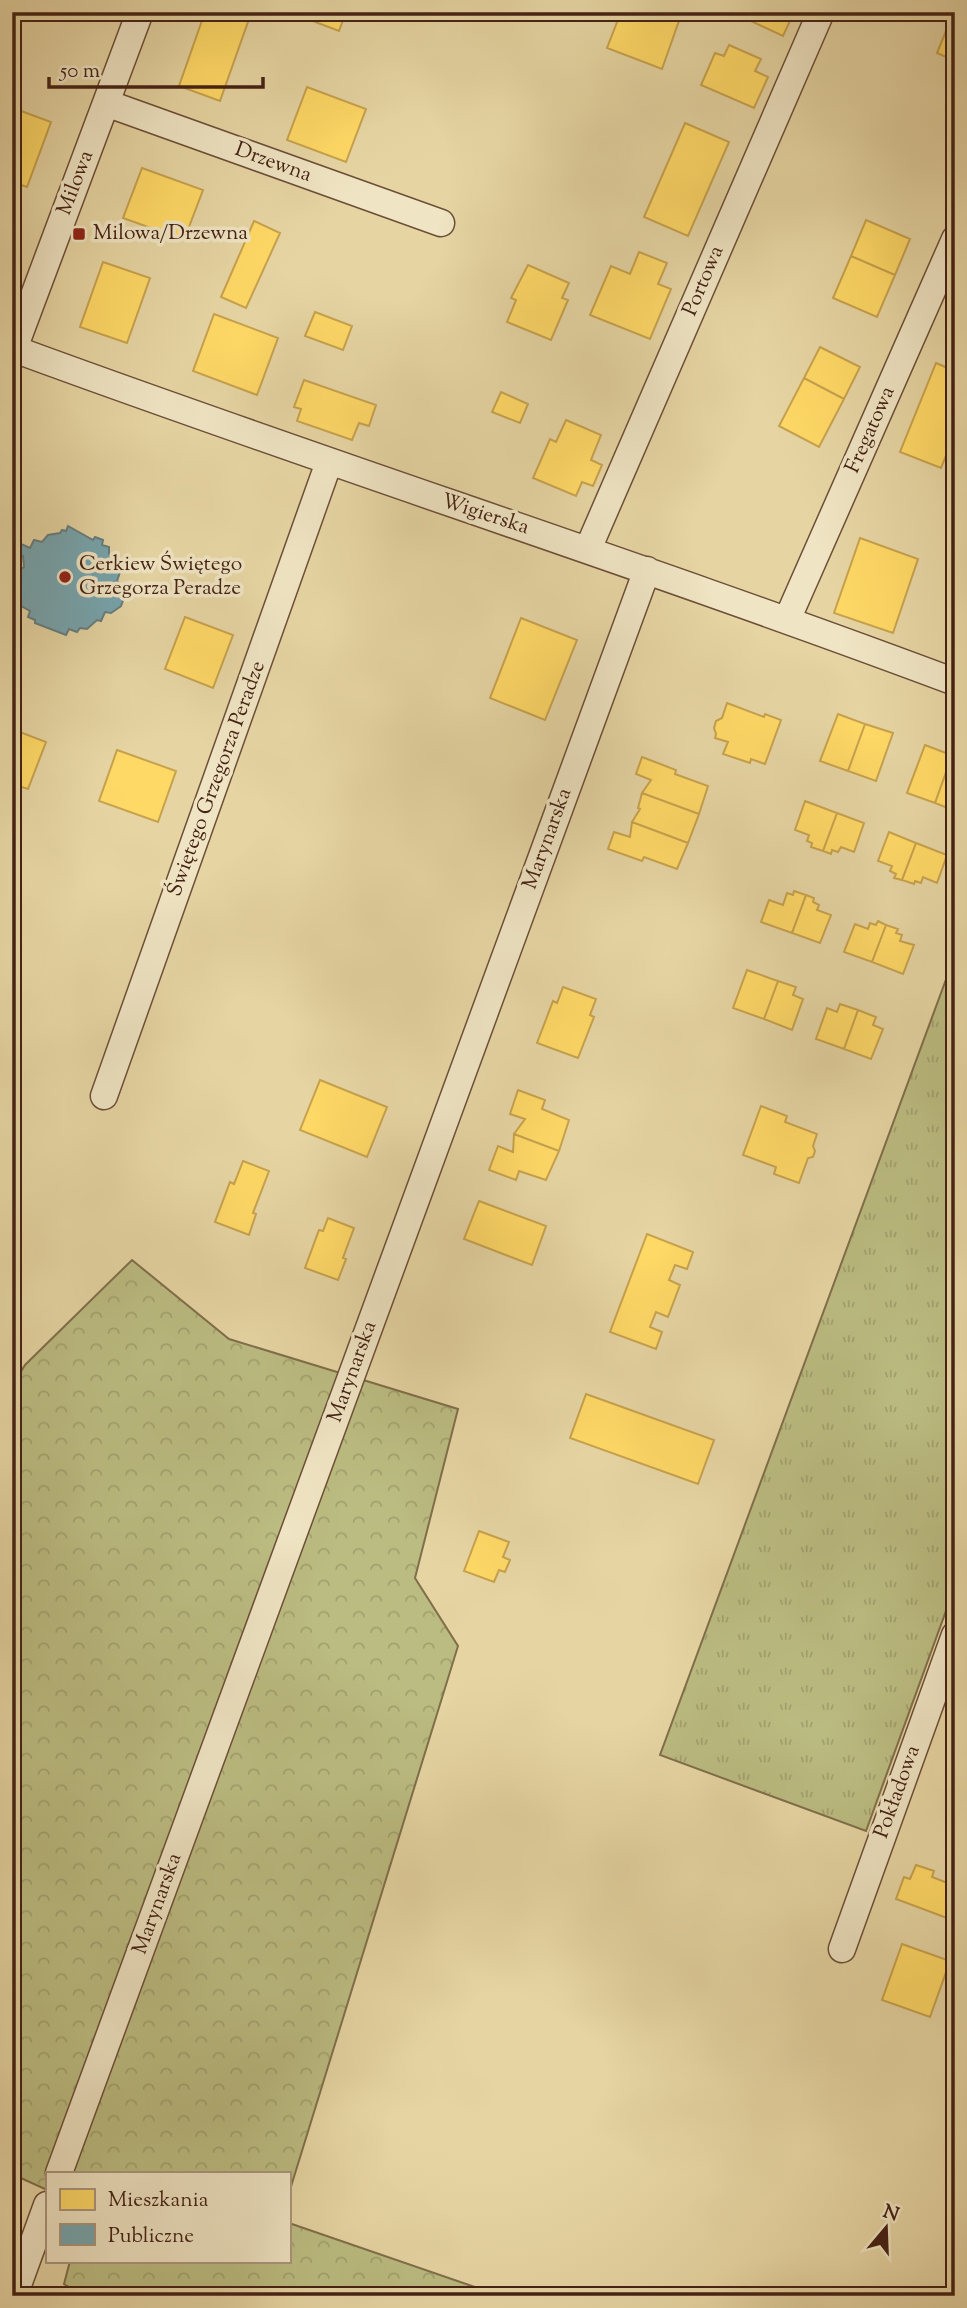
<svg xmlns="http://www.w3.org/2000/svg" width="967" height="2308" font-family="'Sorts Mill Goudy',serif">
<style>
.grass{fill:url(#grass-tufts);stroke:#806f4b;stroke-width:2}
.forest{fill:url(#forest-crowns);stroke:#806f4b;stroke-width:2}
.homes{fill:#ffd966;stroke:#c7a24e;stroke-width:2}
.public{fill:#76a5af;stroke:#677e81;stroke-width:2}
.lines{fill:none;stroke-linecap:round;stroke-linejoin:round}
.street-casing{stroke:#6d4f38;stroke-width:29}
.street{stroke:#efe4c3;stroke-width:26}
.poi-dot{fill:#8f2418;stroke:#efe4c3;stroke-width:2.5}
.labels{text-anchor:middle;dominant-baseline:central;stroke-width:7;stroke-linejoin:round;paint-order:stroke}
.street-label{font-size:21px;fill:#452215;stroke:#efe4c3}
.poi-label{font-size:21px;fill:#452215;stroke:#efe4c3;text-anchor:start}
</style>
<defs>
<pattern id="grass-tufts" width="24" height="20" patternUnits="userSpaceOnUse" patternTransform="scale(1.75)"><rect width="24" height="20" fill="#bbbc81"/><path d="M3 7l-1-3M5 7V3M7 7l1-3M15 17l-1-3M17 17v-4M19 17l1-3" fill="none" stroke="#a2a16f"/></pattern>
<pattern id="forest-crowns" width="20" height="18" patternUnits="userSpaceOnUse" patternTransform="scale(1.75)"><rect width="20" height="18" fill="#bbbc81"/><path d="M2 6a3 3 0 1 1 6 0M12 15a3 3 0 1 1 6 0" fill="none" stroke="#a2a16f"/></pattern>
</defs>
<rect width="100%" height="100%" fill="#e6d5a3"/>
<filter id="stains"><feTurbulence type="fractalNoise" baseFrequency=".00286" numOctaves="4"/><feColorMatrix values="0 0 0 0 .2 0 0 0 0 .09 0 0 0 0 .02 0 0 0 .5 -.17"/></filter>
<radialGradient id="worn" r=".72"><stop offset=".6" stop-color="#630" stop-opacity="0"/><stop offset="1" stop-color="#630" stop-opacity=".3"/></radialGradient>
<path class="grass" d="M955,955V1586L866,1831L660,1755Z"/>
<path class="forest" d="M132,1260L229,1339L458,1409L415,1578L458,1646L289,2193V2173H47V2190L12,2174V1386L25,1365Z
M289,2223L501,2296H83L64,2284L70,2261H289Z"/>
<path class="homes" d="M205,12H230L249,19L220,101L179,86Z
M289,12H346L339,31Z
M621,12H673L681,15L662,69L607,48Z
M732,12H794L783,36Z
M952,16L955,17V66L951,64L953,60L937,53Z
M729,45L761,59L755,71L768,77L754,108L701,85L715,53L724,56Z
M307,87L366,109L346,162L287,140Z
M13,108L51,122L27,187L12,182Z
M685,123L729,142L688,236L644,217Z
M142,168L203,190L184,240L123,218Z
M866,220L910,239L895,275L851,256Z
M254,221L280,233L246,308L221,297Z
M639,252L667,263L658,284L671,289L650,339L590,315L611,266L630,274Z
M851,256L895,275L877,317L833,298Z
M103,262L150,278L127,343L80,327Z
M528,265L569,283L562,298L568,300L551,340L507,322L516,300L511,298Z
M315,312L352,326L343,350L305,336Z
M214,314L278,338L257,395L193,371Z
M820,347L860,367L844,399L804,378Z
M936,363L955,371V434L941,468L900,452Z
M804,378L844,399L819,447L779,426Z
M304,380L376,405L369,426L359,423L352,440L297,421L301,409L294,407Z
M501,392L528,404L520,423L492,412Z
M566,420L601,435L591,460L602,465L593,486L582,482L576,496L533,478L550,439L556,442Z
M860,538L918,559L893,633L834,613Z
M185,617L233,635L213,688L165,669Z
M521,618L577,640L545,720L490,698Z
M727,703L764,717L765,714L781,720L765,764L751,759L750,763L723,754L728,742L715,738L716,734L714,728L716,721L722,718Z
M838,714L865,724L848,771L820,761Z
M865,724L893,733L876,781L848,771Z
M12,729L46,742L28,789L12,784Z
M925,745L951,755L954,750L935,803L907,793Z
M117,750L176,771L158,822L99,801Z
M954,750L955,751V811L935,803Z
M642,757L676,770L675,774L708,786L699,814L642,793L651,780L636,774Z
M642,793L699,814L688,843L632,822L640,809L638,808Z
M805,801L837,813L823,851L811,847L812,843L807,841L809,835L795,830Z
M837,813L864,823L854,852L841,847L838,852L832,850L831,854L823,851Z
M632,822L688,843L677,869L644,857L642,861L608,849L614,832L630,837Z
M889,832L916,843L902,880L894,878L896,874L890,871L892,866L878,861Z
M916,843L947,855L937,883L923,877L921,883L915,881L914,884L902,880Z
M794,891L806,895L792,933L761,922L769,900L783,905L787,893L793,895Z
M806,895L814,898L813,902L819,905L817,910L831,915L820,943L792,933Z
M878,921L886,925L872,962L844,952L855,924L868,929L870,923L876,925Z
M886,925L898,929L896,933L902,935L900,941L914,945L903,974L872,962Z
M747,970L778,981L764,1019L733,1008Z
M778,981L796,987L793,995L803,999L792,1030L764,1019Z
M563,987L596,999L590,1015L594,1017L578,1058L537,1043L553,1001L557,1003Z
M840,1004L858,1010L844,1049L816,1039L827,1008L837,1012Z
M858,1010L876,1017L873,1025L883,1029L871,1059L844,1049Z
M320,1080L387,1107L367,1157L300,1130Z
M518,1090L545,1100L542,1109L569,1120L559,1151L514,1134L525,1119L510,1114Z
M761,1106L787,1116L785,1122L817,1134L813,1146L815,1151L813,1157L808,1158L799,1183L774,1174L776,1167L743,1155Z
M514,1134L559,1151L546,1180L519,1171L516,1180L489,1170L498,1146L513,1152Z
M243,1161L269,1171L253,1213L256,1214L249,1235L215,1222L230,1182L234,1184Z
M479,1201L546,1226L532,1265L464,1239Z
M328,1218L354,1228L343,1258L346,1259L338,1280L305,1268L319,1230L323,1231Z
M647,1234L693,1252L687,1269L675,1265L669,1280L680,1285L668,1317L656,1312L650,1327L662,1332L656,1349L610,1332Z
M586,1394L714,1440L698,1484L570,1438Z
M479,1531L509,1542L503,1557L510,1560L505,1572L499,1570L494,1582L464,1571Z
M916,1865L934,1871L932,1877L955,1886V1921L896,1899L904,1877L910,1879Z
M902,1944L950,1961L930,2017L882,2000Z"/>
<path class="public" d="M68,526L93,540L95,537L103,540L102,545L109,547V554L115,558L116,569L120,572L117,581L124,589L125,595L121,606L111,613L105,612L101,621L97,620L87,629L80,628L77,632L69,629L66,635L35,623V620L28,617L30,611L21,606V594L12,591L14,583L12,582V569L18,571L24,567L23,556L15,553L19,543L30,548L34,540L42,542L48,535L60,533L62,530L66,531Z"/>
<g class="lines">
<g class="street-casing">
<path id="street" d="M106,103L441,223
M14,349C326,464 643,565 955,682
M12,354L140,12
M588,549L821,12
M787,620L955,239
M104,1096L329,462
M842,1949L955,1635
M59,2173L647,570
M14,2296L47,2205"/>
</g>
<use href="#street" class="street"/>
</g>
<g class="poi-dot">
<rect x="72" y="227" width="14" height="14" rx="3.5"/>
<circle cx="65" cy="577" r="7"/>
</g>
<g class="labels">
<g class="street-label">
<text transform="translate(273 163) rotate(20)">Drzewna</text>
<text transform="translate(76 183) rotate(-69)">Milowa</text>
<text transform="translate(704 281) rotate(-67)">Portowa</text>
<text transform="translate(871 430) rotate(-66)">Fregatowa</text>
<text transform="translate(485 515) rotate(18)">Wigierska</text>
<text transform="translate(217 779) rotate(-70)">Świętego Grzegorza Peradze</text>
<text transform="translate(548 839) rotate(-70)">Marynarska</text>
<text transform="translate(353 1372) rotate(-70)">Marynarska</text>
<text transform="translate(898 1792) rotate(-70)">Pokładowa</text>
<text transform="translate(158 1904) rotate(-70)">Marynarska</text>
</g>
<g class="poi-label">
<text x="93" y="234">Milowa/Drzewna</text>
<text x="79" y="565">Cerkiew Świętego<tspan x="79" dy="24">Grzegorza Peradze</tspan></text>
</g>
</g>
<rect width="967" height="2308" fill="none" stroke="#e6d5a3" stroke-width="42"/>
<rect x="14" y="14" width="939" height="2280" fill="none" stroke="#452215" stroke-width="3.5"/>
<rect x="21" y="21" width="925" height="2266" fill="none" stroke="#452215" stroke-width="2"/>
<rect x="46" y="2172" width="245" height="91" fill="#efe4c3" stroke="#ab967d" stroke-width="2"/>
<rect x="60" y="2189" width="35" height="21" fill="#ffd966" stroke="#ab967d" stroke-width="2"/>
<text x="108" y="2206" font-size="21" fill="#452215">Mieszkania</text>
<rect x="60" y="2224" width="35" height="21" fill="#76a5af" stroke="#ab967d" stroke-width="2"/>
<text x="108" y="2242" font-size="21" fill="#452215">Publiczne</text>
<g transform="translate(886 2228) rotate(19)" stroke="#efe4c3" stroke-width="5" paint-order="stroke">
<path d="M0-5L12 26L0 18L-12 26Z" fill="#452215"/>
<text y="-10" font-size="19" font-weight="bold" text-anchor="middle" fill="#452215">N</text>
</g>
<path d="M49 77v10h214v-10" fill="none" stroke="#452215" stroke-width="3.5"/>
<text x="60" y="77" font-size="21" fill="#452215" stroke="#efe4c3" stroke-width="5" paint-order="stroke">50 m</text>
<rect width="100%" height="100%" filter="url(#stains)"/>
<rect width="100%" height="100%" fill="url(#worn)"/>
</svg>
